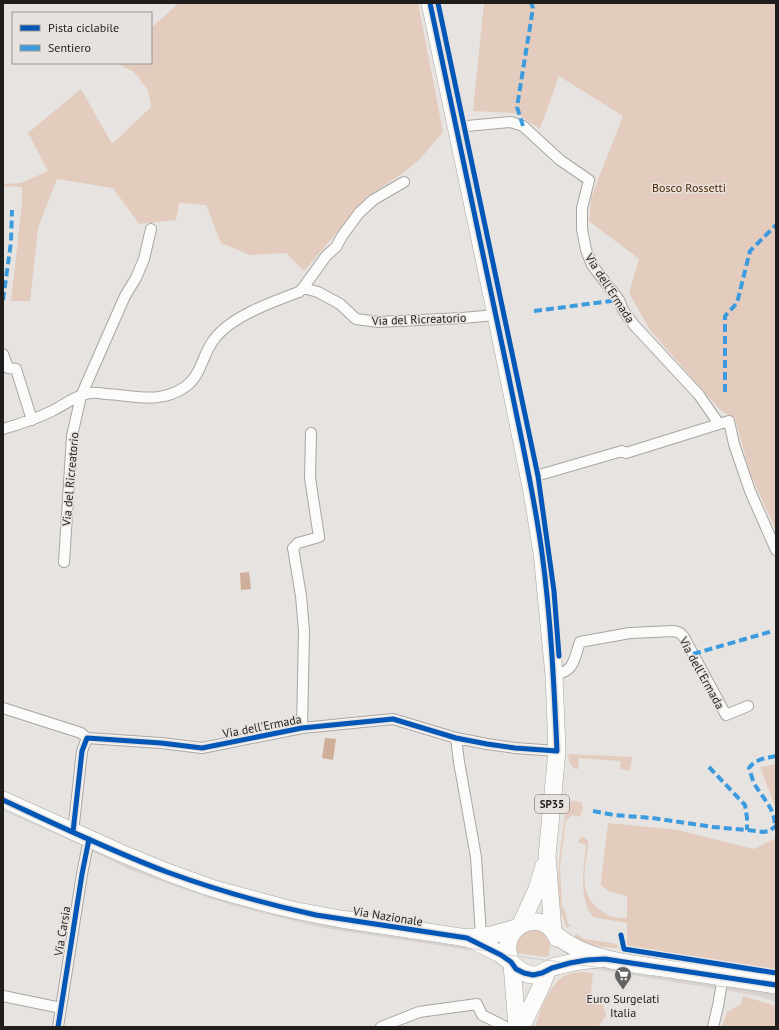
<svg xmlns="http://www.w3.org/2000/svg" width="779" height="1030" font-family="'PT Sans',sans-serif">
<style>
.built{fill:#dad2cc}
.green{fill:#e3ccbd}
.water{fill:#ceae99}
.lines{fill:none;stroke-linecap:round;stroke-linejoin:round}
.street-casing{stroke:#a8a6a4;stroke-width:12}
.primary-casing{stroke:#a8a6a4;stroke-width:18}
.street{stroke:#fbfbfa;stroke-width:10}
.primary{stroke:#fbfbfa;stroke-width:17}
.tram{stroke:#cfcfcd;stroke-width:1}
.quiet{stroke:#3c9bdf;stroke-width:4;stroke-dasharray:8 4;stroke-linecap:butt}
.cycleway-casing{stroke:#e8e2de;stroke-width:8}
.cycleway{stroke:#0057b8;stroke-width:5}
.labels{text-anchor:middle;dominant-baseline:central;stroke-width:3;stroke-linejoin:round;paint-order:stroke}
.shield{fill:#e8e2de;stroke:#5c5956;stroke-width:1}
.shield-label{font-size:11px;font-weight:bold;fill:#201e1c}
.park-label{font-size:12px;fill:#512702;stroke:#e8e2de}
.street-label{font-size:12px;fill:#201e1c;stroke:#e8e2de}
.poi-label{font-size:12px;fill:#201e1c;stroke:#e8e2de}
</style>
<rect width="100%" height="100%" fill="#e6e3e0"/>
<path class="built" d="M93,845L136,865L457,941L476,951L323,928L231,905L177,887L131,870L91,851Z
M587,964L718,981L717,989L576,966Z
M726,983L776,991V1002L758,996L725,990Z"/>
<path class="green" d="M179,3H418L443,132L419,160L399,176L367,197L304,271L286,253L250,255L221,243L206,205L179,203L176,220L139,224L113,188L57,179L38,228L30,301H11L22,203V187L3,186V184L21,183L48,171L28,133L81,89L112,144L151,107L148,90L134,72L116,63H151V28Z
M484,3H776V531L750,473L735,418L721,411L650,330L629,293L639,259L589,221L591,198L623,116L559,76L540,129L515,113L473,111Z
M568,754L632,757L630,771L620,769L621,761L579,758L578,769C570,768 569,761 568,754Z
M776,764V809L760,767Z
M572,801L581,802C584,808 583,811 579,817L573,815L566,820L560,866L562,907L565,911L568,924L571,925L567,928C551,893 561,847 566,810L568,803Z
M608,823L678,830L754,849L776,838V970L627,946V923L593,917C578,899 584,867 586,845L578,842L580,838L583,837L588,840C588,864 575,891 599,909C610,917 612,918 627,918V896L608,891L601,885V880Z
M534,929C548,933 553,944 548,957L515,953C516,937 519,933 534,929Z
M576,934L584,939L617,944L618,948C602,947 587,947 574,937Z
M578,972L593,973L590,1002L603,1005L606,1016L598,1027H535C540,1011 550,983 566,975C569,974 574,973 578,972Z
M743,996L776,1006V1027H722L727,1012L740,1005Z"/>
<path class="water" d="M249,572L251,589L241,590L240,573Z
M325,738L336,739L333,760L322,758Z"/>
<g class="lines">
<g class="street-casing">
<path id="street" d="M456,127L511,122L523,126L560,160L589,180L582,208V229L586,250L592,265L619,300L623,310L634,325L699,395L719,424L729,421L734,444L750,491L776,550
M303,288L318,292L340,304L356,319L378,322L462,318L496,315
M3,354L8,368L16,369L32,420
M3,429C20,424 36,419 52,411C64,405 76,395 90,393C95,392 100,393 105,394C135,395 158,405 185,387C201,376 202,356 213,341C229,317 272,302 299,292L303,288L326,256L336,247L342,236L359,213L373,200L404,182
M529,478L622,451L626,453L719,424
M64,562L72,436L81,396L125,296L136,278L144,259L151,229
M554,675C575,671 573,661 580,642L630,633L674,631L680,633L684,637L726,715L748,706
M3,708L81,733L87,738
M302,728L304,631L301,596L293,548L298,543L319,537L310,478L311,433
M456,738L459,762L476,857L481,936
M73,832L82,751L87,738L161,743L202,748L302,728L393,719L456,738L487,744L515,748L557,751
M3,996L61,1008
M58,1027L82,874L89,839
M381,1027L419,1012L477,1004L482,1015L506,1027
M713,1027L718,1006L723,977"/>
</g>
<g class="primary-casing">
<path id="primary" d="M430,3L496,315L532,492L542,553L554,675L557,751L547,856L553,931
M3,800L121,853L167,872L214,889L292,910L341,919L467,938L492,935L516,928
M520,926L537,889L544,866
M556,935C588,962 636,964 676,970C709,975 743,980 776,985
M467,938C478,943 490,948 500,954C512,961 519,975 534,975C542,975 546,969 553,967C568,963 584,960 599,959
M511,962C495,926 544,905 557,938
M512,964L517,1027
M522,1027C529,1008 542,990 547,970"/>
</g>
<use href="#street" class="street"/>
<use href="#primary" class="primary"/>
<path class="tram" d="M3,808L117,861L166,881L192,891L256,910L341,929L435,942L508,955L575,964L776,995"/>
<path class="quiet" d="M523,126L517,107L533,8L531,3
M3,300L11,242L12,210
M534,311L619,300
M725,392V316L737,303L750,251L776,225
M693,654L773,631
M776,756C766,758 755,759 749,768C751,774 753,783 757,788C766,802 775,810 775,827H776
M709,767L745,805L747,818V830
M593,811L614,815L652,818L713,827L747,830L763,832L769,831L776,826"/>
<g class="cycleway-casing">
<path id="cycleway" d="M438,3L538,476L554,591L559,656
M3,800C57,825 111,851 167,872C216,890 266,904 316,915L467,938L501,955L511,962L516,969L524,973L533,975L542,973L552,968L570,963L587,960L605,959L776,985
M73,832L82,751L87,738L161,743L202,748L302,728L393,719L456,738L487,744L515,748L557,751C554,685 551,619 542,553C534,493 520,433 508,373C483,249 456,126 430,3
M621,935L624,949L776,973
M58,1027L82,874L89,839"/>
</g>
<use href="#cycleway" class="cycleway"/>
</g>
<defs>
<g id="supermarket-pin" transform="scale(0.9)"><path d="M0 17L-7.5 6A9.5 9.5 0 1 1 7.5 6Z" fill="#656361" stroke="#e8e2de"/><path d="M-6-5.5h2.5l.6 2H6L4.5 2H-2.5L-4.4-4H-6ZM-1.5 3.2a1.3 1.3 0 1 0 .1 0ZM3 3.2a1.3 1.3 0 1 0 .1 0Z" fill="#fff"/></g>
</defs>
<g fill-rule="evenodd">
<use href="#supermarket-pin" x="623" y="975"/>
</g>
<g class="labels">
<rect class="shield" x="535" y="795" width="34" height="18" rx="3"/>
<g class="shield-label">
<text x="552" y="804">SP35</text>
</g>
<g class="park-label">
<text x="689" y="187">Bosco Rossetti</text>
</g>
<g class="street-label">
<text transform="translate(610 288) rotate(57)">Via dell'Ermada</text>
<text transform="translate(419 319) rotate(-2)">Via del Ricreatorio</text>
<text transform="translate(70 479) rotate(-85)">Via del Ricreatorio</text>
<text transform="translate(702 673) rotate(61)">Via dell'Ermada</text>
<text transform="translate(262 726) rotate(-11)">Via dell'Ermada</text>
<text transform="translate(388 916) rotate(9)">Via Nazionale</text>
<text transform="translate(62 931) rotate(-81)">Via Carsia</text>
</g>
<g class="poi-label">
<text x="623" y="998">Euro Surgelati<tspan x="623" dy="14">Italia</tspan></text>
</g>
</g>
<rect width="779" height="1030" fill="none" stroke="#201e1c" stroke-width="8"/>
<rect x="12" y="12" width="140" height="52" fill="#e8e2de" stroke="#989490"/>
<rect x="20" y="25" width="20" height="6" fill="#0057b8" stroke="#989490"/>
<text x="48" y="32" font-size="12" fill="#201e1c">Pista ciclabile</text>
<rect x="20" y="45" width="20" height="6" fill="#3c9bdf" stroke="#989490"/>
<text x="48" y="52" font-size="12" fill="#201e1c">Sentiero</text>
</svg>
